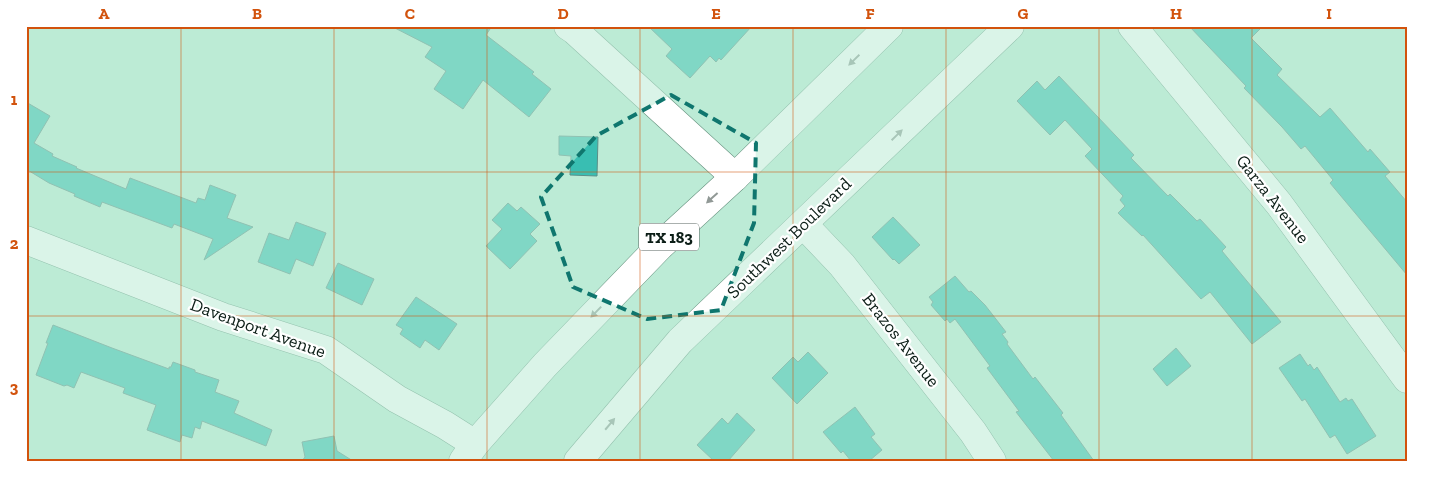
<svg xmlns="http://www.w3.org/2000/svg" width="1433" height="487" font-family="'Zilla Slab',serif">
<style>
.building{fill:#39beb2;stroke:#5b8f88}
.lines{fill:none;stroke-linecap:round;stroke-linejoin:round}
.street-casing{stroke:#65917e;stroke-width:29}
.primary-casing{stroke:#65917e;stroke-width:29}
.street{stroke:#fff;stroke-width:28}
.primary{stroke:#fff;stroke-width:28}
.oneway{fill:#919996}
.marked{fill:none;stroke:#0f766e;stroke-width:4;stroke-dasharray:10 6;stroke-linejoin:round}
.grid{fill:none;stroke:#d2530d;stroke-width:1;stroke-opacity:0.55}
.labels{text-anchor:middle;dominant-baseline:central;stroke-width:4.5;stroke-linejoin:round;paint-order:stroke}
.shield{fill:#fff;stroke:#54615c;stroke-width:1}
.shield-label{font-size:16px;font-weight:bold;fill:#0b1d16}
.street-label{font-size:18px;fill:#0b1d16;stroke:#fff}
.neatline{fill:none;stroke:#d2530d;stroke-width:2}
.grid-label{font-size:16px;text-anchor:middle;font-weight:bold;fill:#d2530d}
</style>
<rect width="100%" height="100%" fill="#bcebd6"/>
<path class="building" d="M391,26H492L486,35L534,72L532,74L551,89L529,117L483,80L463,109L434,89L446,71L425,57L432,47Z
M648,26H752L721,60L719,58L716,62L710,56L690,78L666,56L672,49Z
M1189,26H1263L1251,38L1282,69L1277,75L1320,117L1330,108L1368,152L1370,149L1390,172L1385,176L1407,202V275L1330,183L1333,180L1305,146L1301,149L1282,127L1244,88L1246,86Z
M1059,76L1134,155L1131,158L1168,196L1170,194L1197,221L1200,219L1226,247L1222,251L1281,322L1252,344L1210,292L1201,299L1143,235L1142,236L1118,213L1125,206L1120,200L1123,196L1085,156L1092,149L1065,120L1050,135L1017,101L1037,81L1045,90Z
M26,102L50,116L34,143L53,154L52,156L77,167L76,168L126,189L130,178L196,203L198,198L205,200L210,185L236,195L227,218L253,227L204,260L213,239L174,224L172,228L102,202L100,207L74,196L75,194L49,183L26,169Z
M559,136L598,137L597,176L570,175L571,156L559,155Z
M508,203L517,211L521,207L540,224L530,234L537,241L510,269L486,246L502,229L492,220Z
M893,217L920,245L899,264L894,259L893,260L872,237Z
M296,222L326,233L313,266L296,259L290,274L258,262L269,233L289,240Z
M338,263L374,279L362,305L326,288Z
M955,276L969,292L971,291L985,305L1006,332L1002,334L1008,342L1007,344L1033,379L1035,377L1063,413L1061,415L1094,461H1054L1016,412L1019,411L987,368L990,366L955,319L950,323L947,319L945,321L931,305L933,302L929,297Z
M416,297L457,324L439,350L425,340L420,348L400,334L403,329L396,325Z
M53,325L112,348L169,369V367H171L173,362L195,370V372L219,380L215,392L239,401L234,413L272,430L266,446L202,421L200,429L195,427L192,438L182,435L180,442L147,430L156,405L123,393L125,388L81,372L74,388L67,385L64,386L36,375L48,343H46Z
M1176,348L1191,366L1167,386L1153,369Z
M808,352L828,373L797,404L772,378L793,357L798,362Z
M1300,354L1308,366L1310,364L1314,370L1317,367L1340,402L1346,398L1348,401L1352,399L1376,436L1347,454L1335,435L1330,438L1305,399L1302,401L1279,368Z
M855,407L875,434L871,437L882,450L869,461H851L843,451L841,453L823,432Z
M737,413L755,430L728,461H714L697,445L722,418L728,424Z
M334,436L337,451L353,461H302L305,457L302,442Z"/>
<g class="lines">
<g class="street-casing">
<path id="street" d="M568,26L574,30L735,177
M1132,26L1279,204L1407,379
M803,224L842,265L973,432L992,461
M26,240L223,317L326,350L397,399L445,425L475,444"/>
</g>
<g class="primary-casing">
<path id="primary" d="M463,461L475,444L545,365L660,246L735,177L889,26
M578,461L680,341L1010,26"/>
</g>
<use href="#street" class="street"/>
<use href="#primary" class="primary"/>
</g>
<defs><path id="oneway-solid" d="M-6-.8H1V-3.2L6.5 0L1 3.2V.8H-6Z" transform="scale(1.25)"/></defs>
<g class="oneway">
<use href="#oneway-solid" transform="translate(854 60) rotate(136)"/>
<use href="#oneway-solid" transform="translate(897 135) rotate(-44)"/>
<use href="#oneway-solid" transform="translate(712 198) rotate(138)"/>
<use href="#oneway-solid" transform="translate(596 312) rotate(134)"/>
<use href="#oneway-solid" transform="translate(610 424) rotate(-50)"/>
</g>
<path d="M0 0H1433V487H0ZM671,95L756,143L754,223L721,310L647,319L573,287L541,197L596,136Z" fill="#bcebd6" fill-opacity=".55" fill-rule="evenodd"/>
<path class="marked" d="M671,95L756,143L754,223L721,310L647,319L573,287L541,197L596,136Z"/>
<path class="grid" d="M181,26V461M334,26V461M487,26V461M640,26V461M793,26V461M946,26V461M1099,26V461M1252,26V461M26,172H1407M26,316H1407"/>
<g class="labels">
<rect class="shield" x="639" y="223.5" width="60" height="27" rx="4"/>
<g class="shield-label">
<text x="669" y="237">TX 183</text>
</g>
<g class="street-label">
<text transform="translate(1273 199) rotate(52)">Garza Avenue</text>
<text transform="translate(789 238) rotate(-44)">Southwest Boulevard</text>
<text transform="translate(258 328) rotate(20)">Davenport Avenue</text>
<text transform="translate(901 340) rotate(52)">Brazos Avenue</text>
</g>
</g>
<rect width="1433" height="487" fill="none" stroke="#ffffff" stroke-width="55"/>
<rect x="28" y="28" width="1378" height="432" class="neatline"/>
<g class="grid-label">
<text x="104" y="19">A</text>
<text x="257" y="19">B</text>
<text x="410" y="19">C</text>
<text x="563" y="19">D</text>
<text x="716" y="19">E</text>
<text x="870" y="19">F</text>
<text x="1023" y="19">G</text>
<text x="1176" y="19">H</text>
<text x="1329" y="19">I</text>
<text x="14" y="105">1</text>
<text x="14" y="249">2</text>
<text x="14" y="393">3</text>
</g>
</svg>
